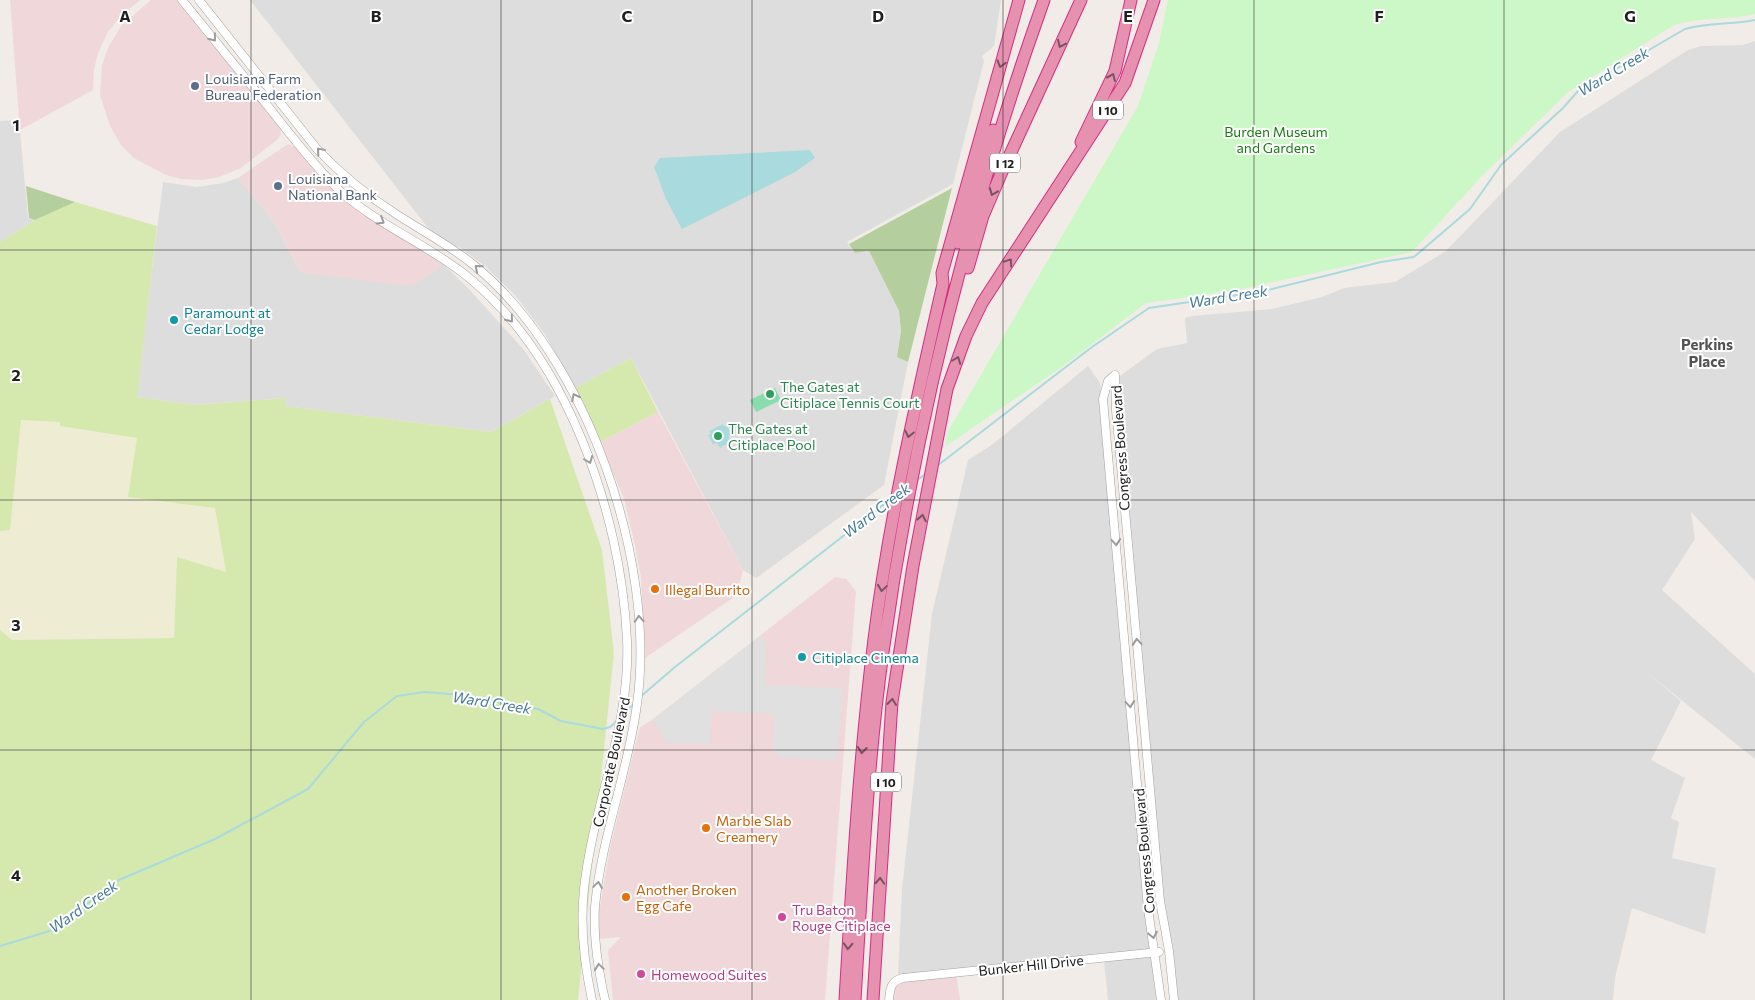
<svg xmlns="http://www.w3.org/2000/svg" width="1755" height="1000" font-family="Commissioner,sans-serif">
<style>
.residential{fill:#dedddd}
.commercial{fill:#f0d7da}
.farmland{fill:#eeecd3}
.grass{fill:#d5e9af}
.forest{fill:#b4cf9d}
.park{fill:#cbf8c6}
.pitch{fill:#88ddad}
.parking{fill:#e0e0e0}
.water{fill:#a9dadd}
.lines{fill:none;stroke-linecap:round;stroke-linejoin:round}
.stream{stroke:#a9dadd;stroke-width:2}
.minor-casing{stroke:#a1a1a1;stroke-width:9}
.highway-casing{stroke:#d72c84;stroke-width:13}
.minor{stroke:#fff;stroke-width:8}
.highway{stroke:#e591af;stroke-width:11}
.oneway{stroke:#9b9b9b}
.oneway2{stroke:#795360}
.grid{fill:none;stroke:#202020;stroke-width:1;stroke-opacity:0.55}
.service-dot{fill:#5c6f8a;stroke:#fff;stroke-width:2}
.culture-dot{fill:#0f9aa8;stroke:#fff;stroke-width:2}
.leisure-dot{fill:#2e9e5b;stroke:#fff;stroke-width:2}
.food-dot{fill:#e8710a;stroke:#fff;stroke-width:2}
.hotel-dot{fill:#d1479c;stroke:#fff;stroke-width:2}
.labels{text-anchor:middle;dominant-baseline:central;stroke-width:4;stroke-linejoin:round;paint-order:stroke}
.shield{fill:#fff;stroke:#636363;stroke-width:1}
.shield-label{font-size:12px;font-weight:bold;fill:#202020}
.service-label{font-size:14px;fill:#4e5e75;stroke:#fff;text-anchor:start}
.park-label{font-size:14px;fill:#187e0f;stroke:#fff}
.culture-label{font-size:14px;fill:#0d838f;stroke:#fff;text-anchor:start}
.leisure-label{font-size:14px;fill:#27864d;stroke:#fff;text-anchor:start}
.street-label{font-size:14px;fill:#202020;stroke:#fff}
.food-label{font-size:14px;fill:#c56008;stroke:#fff;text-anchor:start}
.hotel-label{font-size:14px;fill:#b23c85;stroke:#fff;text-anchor:start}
.water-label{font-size:15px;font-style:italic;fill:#457c96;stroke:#fff}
.neighbourhood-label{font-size:15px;font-weight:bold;fill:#535353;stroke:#fff}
.grid-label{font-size:16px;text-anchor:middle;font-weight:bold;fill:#202020;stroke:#fff;stroke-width:4;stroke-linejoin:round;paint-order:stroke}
</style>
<rect width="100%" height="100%" fill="#f1ece7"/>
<path class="residential" d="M250,0H1001L994,46L982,56L984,61L953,184L847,242L855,253L869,251L899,311L901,331L897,357L908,362L884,485L756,578L743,570L631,358L575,388L544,333L515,295L485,266L458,246L454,250L432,233Z
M1755,41V581L1691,512L1695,539L1662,590L1755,674V759L1645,671L1681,701L1651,760L1685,778L1671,818L1679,822L1672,858L1716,868L1705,934L1632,908L1615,978L1613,1000H1177L1164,910L1118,384L1120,376L1157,349L1187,343L1185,318L1192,316L1272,309L1322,297L1344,288L1395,282L1446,251L1560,132L1688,50L1701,46L1743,45Z
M19,120L28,218L35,220L0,242V121Z
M238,178L273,220L301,273L441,262L468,288L524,350L555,396L491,432L285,406V398L195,405L136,397L163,182L196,187L223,183Z
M1088,366L1100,383L1145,907L1151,948L1146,950L898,975L902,889L932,614L968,460L993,444Z
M1148,957L1152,958L1158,1000H1108L1104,961Z"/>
<path class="commercial" d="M10,0H140L121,16L108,32L98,53L94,69L93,90L20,130Z
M151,0H177L280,128L281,134L278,139L241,168L219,177L202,180L181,179L166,175L134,158L121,145L110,126L100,95L102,65L108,48L121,26Z
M288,144L295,147L325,181L363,213L441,262L437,271L410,286L301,273L273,220L238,178Z
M658,412L743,570L737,595L645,658L641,577L635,545L624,499L600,442Z
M835,577L846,579L856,591L825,1000H613L608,950L621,937L599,939L598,919L610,848L640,727L652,720Z
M956,972L960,1000H890L898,979Z"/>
<path class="farmland" d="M21,420L61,422V426L137,438L182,504L215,508L226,573L177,558L174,638L11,640L0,630V531L9,530Z"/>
<path class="grass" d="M75,202L157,226L137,397L195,405L286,398L285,406L491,432L550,399L602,550L614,653L578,1000H0V630L12,640L174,638L177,557L226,572L215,508L128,497L137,438L60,426V422L21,420L10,530L0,531V242L35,220Z
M631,358L658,412L600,442L575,388Z"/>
<path class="forest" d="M26,186L75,202L35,220L29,218Z
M952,188L908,362L897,357L901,331L899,311L869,251L855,253L849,244Z"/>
<path class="park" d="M1168,0H1755V14C1727,21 1699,16 1672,26L1567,93L1481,177L1412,252L1237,290L1146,303L1063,366L946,446L947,433L1138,106L1159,43Z"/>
<path class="pitch" d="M775,388L781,400L756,412L750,400Z"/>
<path class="parking" d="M761,635L766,645L765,685L843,688L836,760L780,758L773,748L774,714L711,711L710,744L667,743L652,720Z"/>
<path class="water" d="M810,150L815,158L795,172L682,229L666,199L654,167L660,158Z
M723,424L724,427L727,425L731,434L728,436L731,441L720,448L717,443L713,444L708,435L711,434L709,431Z"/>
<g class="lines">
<path class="stream" d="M937,466L1092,347L1149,308L1264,291L1381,262L1414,257L1470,209L1501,165L1563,108L1578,91L1685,29C1708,22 1732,25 1755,20
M916,481L927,473
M639,698L675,667L892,498
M623,714L634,704
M0,946L53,930L119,880L215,839L308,789L364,722L397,696L425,692L462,695L538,709L561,721L603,729L610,727L617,721"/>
<g class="minor-casing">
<path id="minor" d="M182,0C212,37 242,74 271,110C293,138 315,166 340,191C377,224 424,243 463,273C566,353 621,512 627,640C631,726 593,804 584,889C580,926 584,963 592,1000
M199,0L317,149C340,173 365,194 393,212C420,230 450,245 475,266C587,358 657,562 637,704C628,773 601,838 595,907C593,939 598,969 605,1000
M1115,375L1108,381L1103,399L1148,909L1161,1000
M1115,375L1116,410L1160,901L1169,951L1174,1000
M889,1000C890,988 891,981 903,978L1159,952"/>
</g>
<g class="highway-casing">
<path id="highway" d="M1081,142L1115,71L1131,0
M958,243L993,130
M968,268L983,216L1001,174L1081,0
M845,1000C852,880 859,759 874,639C889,519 916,402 943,284L942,273L1019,0
M855,1000C862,884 867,767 883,652C914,429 968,212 1044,0
M873,1000L892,702L913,566L947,389L966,336L982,303L1125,83L1154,0"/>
</g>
<use href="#minor" class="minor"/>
<use href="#highway" class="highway"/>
</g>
<defs><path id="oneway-chevron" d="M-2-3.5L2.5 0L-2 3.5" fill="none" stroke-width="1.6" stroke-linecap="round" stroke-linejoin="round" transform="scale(1.25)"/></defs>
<g class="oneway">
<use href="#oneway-chevron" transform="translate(213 38) rotate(51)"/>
<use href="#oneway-chevron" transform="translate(320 151) rotate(-131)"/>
<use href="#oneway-chevron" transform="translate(381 221) rotate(32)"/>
<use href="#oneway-chevron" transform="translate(478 268) rotate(-140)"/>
<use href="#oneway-chevron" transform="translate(510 319) rotate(51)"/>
<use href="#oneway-chevron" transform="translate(575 397) rotate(-117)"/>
<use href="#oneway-chevron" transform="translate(589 460) rotate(69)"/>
<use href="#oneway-chevron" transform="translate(1116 542) rotate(85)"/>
<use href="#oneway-chevron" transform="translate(639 619) rotate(-94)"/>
<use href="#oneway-chevron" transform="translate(1137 642) rotate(-95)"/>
<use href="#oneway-chevron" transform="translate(1130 704) rotate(85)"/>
<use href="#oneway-chevron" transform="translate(598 885) rotate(-82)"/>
<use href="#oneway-chevron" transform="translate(1153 935) rotate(79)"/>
<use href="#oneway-chevron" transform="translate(599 967) rotate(-98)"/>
</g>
<g class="oneway2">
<use href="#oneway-chevron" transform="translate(1061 44) rotate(115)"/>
<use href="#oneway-chevron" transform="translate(1001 64) rotate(106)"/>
<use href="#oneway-chevron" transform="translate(1112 77) rotate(-66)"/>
<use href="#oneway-chevron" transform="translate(993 192) rotate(112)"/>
<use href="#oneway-chevron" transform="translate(1009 262) rotate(-56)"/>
<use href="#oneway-chevron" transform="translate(957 360) rotate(-69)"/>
<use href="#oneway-chevron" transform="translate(909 434) rotate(102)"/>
<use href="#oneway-chevron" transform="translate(922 518) rotate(-79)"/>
<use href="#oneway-chevron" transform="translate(882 588) rotate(98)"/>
<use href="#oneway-chevron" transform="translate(892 702) rotate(-83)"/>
<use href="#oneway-chevron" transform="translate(862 750) rotate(96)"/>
<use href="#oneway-chevron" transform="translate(880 881) rotate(-87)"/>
<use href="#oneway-chevron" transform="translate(848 946) rotate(93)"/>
</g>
<path class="grid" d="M251,0V1000M501,0V1000M752,0V1000M1003,0V1000M1254,0V1000M1504,0V1000M0,250H1755M0,500H1755M0,750H1755"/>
<g class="service-dot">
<circle cx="195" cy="86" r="5"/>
<circle cx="278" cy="186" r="5"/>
</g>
<g class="culture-dot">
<circle cx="174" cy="320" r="5"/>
<circle cx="802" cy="657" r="5"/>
</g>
<g class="leisure-dot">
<circle cx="770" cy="394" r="5"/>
<circle cx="718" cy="436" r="5"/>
</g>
<g class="food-dot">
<circle cx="655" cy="589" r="5"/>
<circle cx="706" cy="828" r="5"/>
<circle cx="626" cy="897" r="5"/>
</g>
<g class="hotel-dot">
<circle cx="782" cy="917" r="5"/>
<circle cx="641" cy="974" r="5"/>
</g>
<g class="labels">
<g class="shield">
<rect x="1093" y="100.5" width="30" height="19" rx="4"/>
<rect x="990" y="153.5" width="30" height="19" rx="4"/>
<rect x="871" y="772.5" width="30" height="19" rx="4"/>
</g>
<g class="shield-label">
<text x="1108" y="110">I 10</text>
<text x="1005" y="163">I 12</text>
<text x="886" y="782">I 10</text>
</g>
<g class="service-label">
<text x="205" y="78">Louisiana Farm<tspan x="205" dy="16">Bureau Federation</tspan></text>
<text x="288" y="178">Louisiana<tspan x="288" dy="16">National Bank</tspan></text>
</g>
<g class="park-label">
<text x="1276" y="131">Burden Museum<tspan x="1276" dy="16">and Gardens</tspan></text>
</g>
<g class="culture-label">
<text x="184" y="312">Paramount at<tspan x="184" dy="16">Cedar Lodge</tspan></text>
<text x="812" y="657">Citiplace Cinema</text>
</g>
<g class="leisure-label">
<text x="780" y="386">The Gates at<tspan x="780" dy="16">Citiplace Tennis Court</tspan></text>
<text x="728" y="428">The Gates at<tspan x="728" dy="16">Citiplace Pool</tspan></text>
</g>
<g class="street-label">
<text transform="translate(1120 448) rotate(-94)">Congress Boulevard</text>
<text transform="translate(611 762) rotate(-78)">Corporate Boulevard</text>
<text transform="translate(1144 851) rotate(-95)">Congress Boulevard</text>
<text transform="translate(1031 965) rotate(-6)">Bunker Hill Drive</text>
</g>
<g class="food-label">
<text x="665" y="589">Illegal Burrito</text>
<text x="716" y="820">Marble Slab<tspan x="716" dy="16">Creamery</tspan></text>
<text x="636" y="889">Another Broken<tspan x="636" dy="16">Egg Cafe</tspan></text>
</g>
<g class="hotel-label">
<text x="792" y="909">Tru Baton<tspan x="792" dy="16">Rouge Citiplace</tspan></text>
<text x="651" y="974">Homewood Suites</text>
</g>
<g class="water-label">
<text transform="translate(1613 71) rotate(-31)">Ward Creek</text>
<text transform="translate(1228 296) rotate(-9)">Ward Creek</text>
<text transform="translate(876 510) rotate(-37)">Ward Creek</text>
<text transform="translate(492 702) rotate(9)">Ward Creek</text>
<text transform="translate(83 906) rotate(-35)">Ward Creek</text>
</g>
<g class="neighbourhood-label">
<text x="1707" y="344">Perkins<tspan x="1707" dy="17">Place</tspan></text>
</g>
</g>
<g class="grid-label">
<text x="125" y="22">A</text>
<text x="376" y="22">B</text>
<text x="627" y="22">C</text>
<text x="878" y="22">D</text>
<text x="1128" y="22">E</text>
<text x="1379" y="22">F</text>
<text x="1630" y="22">G</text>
<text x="16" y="131">1</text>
<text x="16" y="381">2</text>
<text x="16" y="631">3</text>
<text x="16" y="881">4</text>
</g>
</svg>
